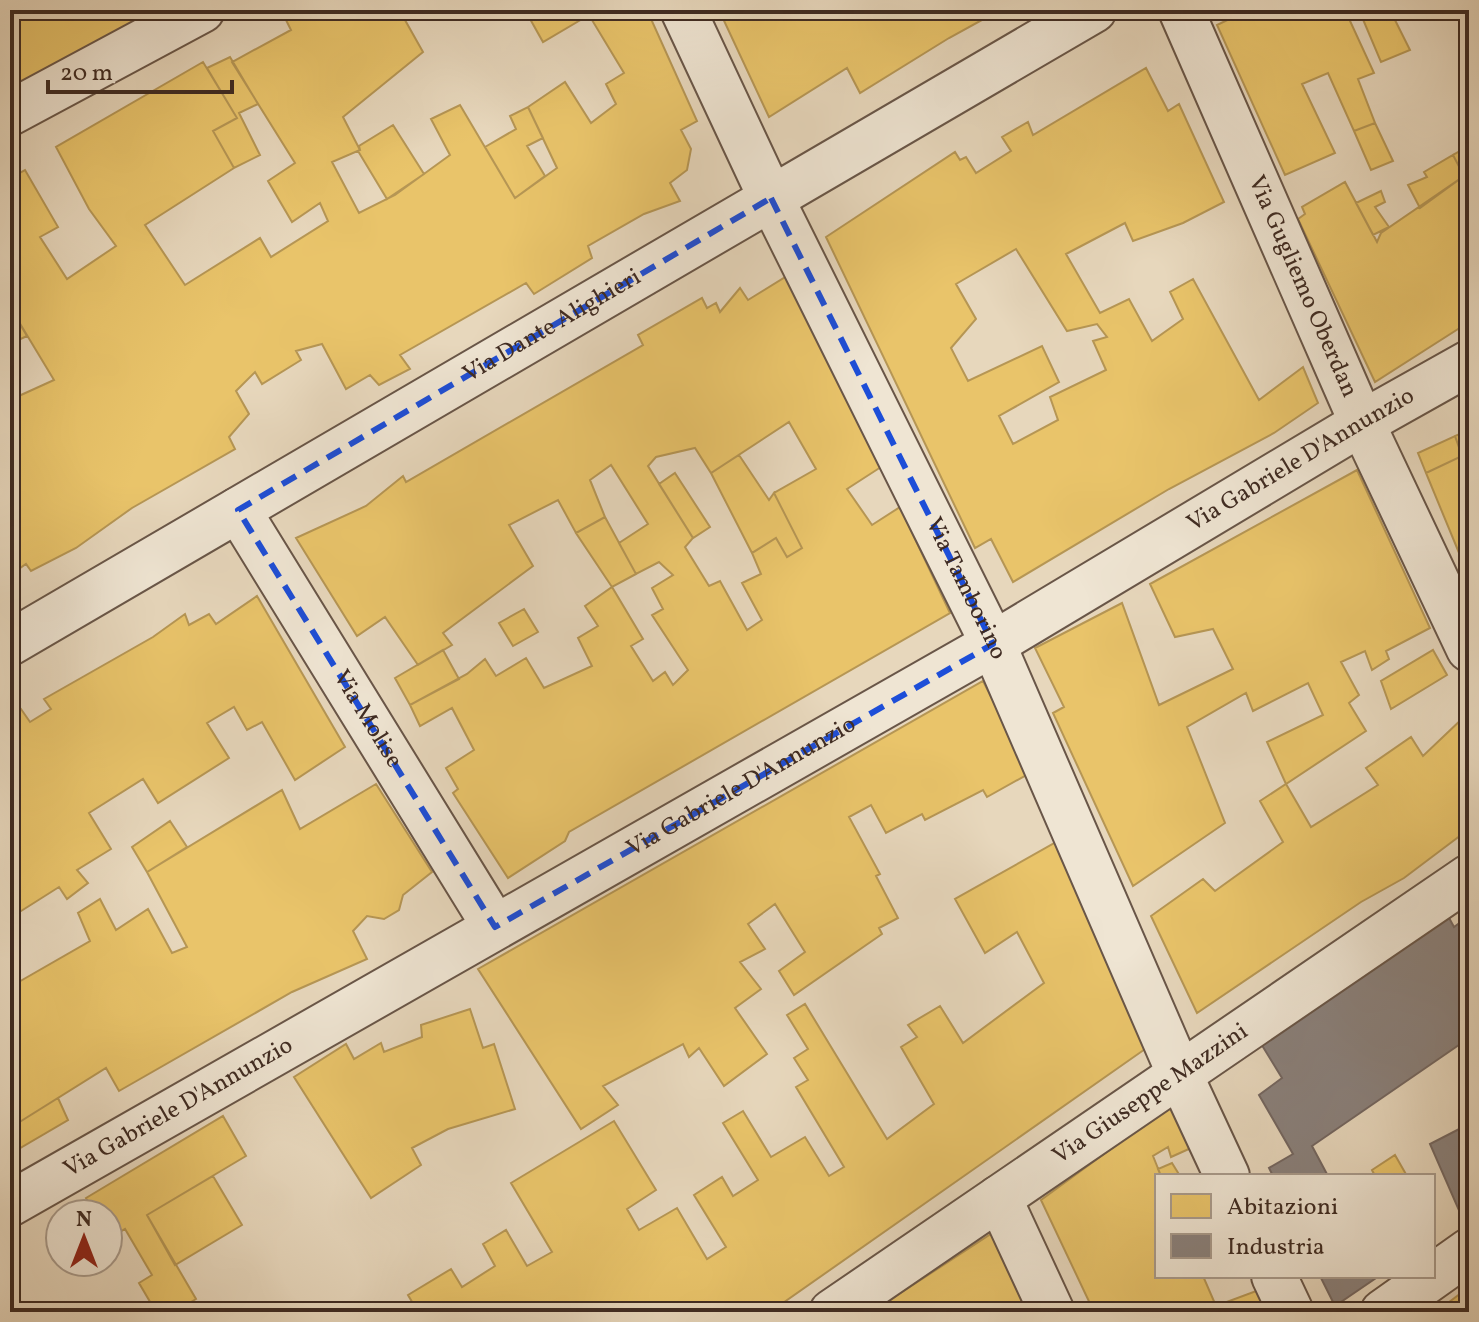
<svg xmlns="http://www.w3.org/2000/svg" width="1479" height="1322" font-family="Vollkorn,serif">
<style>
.homes{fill:#e9c46a;stroke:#b69654;stroke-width:2;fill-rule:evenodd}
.industry{fill:#8a817c;stroke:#746761;stroke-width:2}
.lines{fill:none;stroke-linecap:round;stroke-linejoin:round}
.minor-casing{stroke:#695648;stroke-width:48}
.minor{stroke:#efe5d3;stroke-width:44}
.marked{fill:none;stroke:#1d4ed8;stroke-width:6;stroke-dasharray:16 10;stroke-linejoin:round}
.labels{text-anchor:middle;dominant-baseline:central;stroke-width:8;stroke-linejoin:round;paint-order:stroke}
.street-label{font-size:24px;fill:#3f2b22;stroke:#efe5d3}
</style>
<rect width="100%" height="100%" fill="#e7d7bc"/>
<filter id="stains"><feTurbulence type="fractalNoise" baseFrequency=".0025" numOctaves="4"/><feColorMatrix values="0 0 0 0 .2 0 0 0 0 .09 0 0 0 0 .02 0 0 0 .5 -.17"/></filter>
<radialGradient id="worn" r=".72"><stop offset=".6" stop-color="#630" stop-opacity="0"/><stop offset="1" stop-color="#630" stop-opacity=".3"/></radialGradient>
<path class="homes" d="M10,10H155L20,86L10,69Z
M301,10H421L405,20L423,52L343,117L360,150L332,162L359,213L395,195L450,155L431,119L460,105L515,198L557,168L528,107L565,82L591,123L616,104L606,84L624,73L589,15L543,42L525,10H647L697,121L681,130L691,149L687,170L670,183L680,201L644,214L588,246L592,258L534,294L526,283L400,355L410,369L379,385L370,375L346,389L322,344L296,351L301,360L262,384L255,372L236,391L249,414L229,437L235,449L132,508L76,548L31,571L26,564L10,575V400L54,380L10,307V178L25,170L58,227L40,237L67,279L116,246L89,209L56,147L203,62L237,118L213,131L234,168L145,225L185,285L260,238L271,257L328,221L320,203L292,222L268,181L295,163L232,62L291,30L285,18Z
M719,10H1000L949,38L860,93L847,68L769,117Z
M1248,10H1345L1374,73L1358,79L1375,123L1354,131L1328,73L1302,84L1335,153L1285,175L1217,25Z
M1359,10H1390L1410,50L1381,62Z
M230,57L258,104L239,113L260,155L234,168L213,131L237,118L207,68Z
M1146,68L1168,111L1179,104L1224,202L1183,223L1133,241L1125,223L1066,254L1100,313L1129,299L1152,341L1183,319L1170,292L1193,279L1259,400L1303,367L1318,403L1274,433L1169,489L1013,582L991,539L975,548L826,237L955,152L960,160L966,157L976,173L1011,151L1002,137L1028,122L1033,135ZM1016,249L1067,331L1097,324L1107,337L1093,341L1106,370L1050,397L1058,420L1013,444L999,416L1059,382L1042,346L968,381L951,348L976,319L956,284Z
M528,107L543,138L527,146L545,176L515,198L485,147L516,129L510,116Z
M1375,123L1393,161L1371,170L1354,131Z
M393,125L424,174L387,199L358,151L360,150L359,146Z
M1469,146V322L1375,382L1298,219L1305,214L1302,207L1345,182L1377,242L1381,233L1464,176L1453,155Z
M1453,155L1464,176L1420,208L1408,185L1427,177L1424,172Z
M1381,191L1385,202L1375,207L1389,227L1373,235L1356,203Z
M787,276L881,467L847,489L872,525L900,507L950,613L569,832L565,841L508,878L453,793L458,789L446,768L474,750L452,708L420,726L410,705L467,674L485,659L496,676L526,658L544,688L592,666L578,638L598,626L585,606L612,587L643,639L631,646L653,681L665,672L673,685L688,670L652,615L663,609L652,588L673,575L659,562L636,574L619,543L648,524L611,465L590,480L605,517L576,533L558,500L509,525L533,566L443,633L452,645L418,665L385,617L357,636L296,538L366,506L403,476L406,482L643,345L638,335L702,298L707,308L716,303L720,312L740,288L748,300ZM789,422L816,469L774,493L802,548L787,557L776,538L752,553L761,574L742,583L762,620L747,630L720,581L709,586L685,547L693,538L648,466L656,457L695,448L711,473Z
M10,307L27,336L10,344Z
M1469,430V577L1426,473L1462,456L1455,436Z
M1455,436L1462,456L1426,473L1418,453Z
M739,455L769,500L774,493L802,548L787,557L776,538L752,553L711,473Z
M1357,470L1430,628L1386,651L1389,659L1372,670L1365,651L1341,662L1359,695L1349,703L1366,731L1286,784L1267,742L1323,715L1308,683L1253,711L1246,693L1187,727L1225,823L1133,886L1053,713L1064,707L1035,648L1122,603L1159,705L1233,669L1213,629L1175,637L1150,584Z
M675,473L710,527L693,538L659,484Z
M605,517L636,574L612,587L576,533Z
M257,596L345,747L295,780L262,722L247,730L234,707L207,723L229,758L158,803L143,779L89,813L111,849L77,870L88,883L67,899L59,887L10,918V716L21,709L30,722L51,709L44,699L153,637L185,614L189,625L209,614L216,624Z
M524,609L538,632L513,646L499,623Z
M443,650L459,679L410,705L395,678Z
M1433,650L1447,675L1391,709L1381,681Z
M983,681L1030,773L987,797L983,790L925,820L922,814L886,833L871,805L849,817L880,874L876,876L898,918L879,928L882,934L794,995L779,971L805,952L775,904L748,924L765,949L740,962L761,989L735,1008L767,1054L724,1086L699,1048L689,1057L683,1044L603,1086L618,1105L581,1129L478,969Z
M1464,717L1469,727V829L1404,878L1361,902L1197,1013L1151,916L1203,879L1215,891L1283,842L1260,801L1286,784L1311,827L1378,785L1366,768L1411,737L1423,756Z
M376,784L432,872L403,895L399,910L384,919L367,916L353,931L367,959L292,992L119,1091L106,1068L10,1128V987L90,941L78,913L100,899L116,930L148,909L172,953L187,947L147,872L282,790L300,829Z
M170,821L187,847L147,872L132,847Z
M1058,841L1148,1047L770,1312H558L552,1304L541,1312H418L408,1295L451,1269L462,1287L495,1266L483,1244L506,1230L527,1266L552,1252L511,1183L614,1121L656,1190L627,1209L639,1230L677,1208L707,1259L726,1247L694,1195L722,1177L733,1196L758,1180L723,1123L743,1111L771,1157L805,1137L829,1176L844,1167L796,1087L808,1080L794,1058L808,1049L787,1015L805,1004L887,1139L934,1104L901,1047L917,1037L908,1025L940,1006L963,1043L1044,983L1017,932L985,953L955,899Z
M470,1009L483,1048L494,1044L515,1109L448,1129L412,1148L421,1165L371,1198L294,1077L346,1044L354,1059L381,1043L384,1052L422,1037L421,1025Z
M58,1098L68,1120L10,1154V1128Z
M1178,1100L1200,1144L1171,1157L1168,1147L1153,1156L1161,1176H1157V1276H1203L1216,1306L1267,1287L1280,1312H1094L1041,1200Z
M223,1116L246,1156L147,1215L196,1299L174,1312H156L139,1283L152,1275L125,1229L110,1238L108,1214H95L86,1198Z
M1395,1155L1407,1176H1375L1372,1170Z
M1172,1163L1180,1176H1161L1158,1169Z
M213,1176L242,1225L175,1265L147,1215Z
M1000,1228L1036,1312H874L899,1294Z
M1469,1287V1312H1436Z"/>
<path class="industry" d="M1448,916L1454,927L1469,916V1038L1312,1146L1328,1176H1273L1269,1168L1293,1154L1259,1095L1282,1078L1260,1042Z
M1469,1124V1211L1461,1215L1430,1144Z
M1320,1276H1379L1335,1306Z"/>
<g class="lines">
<g class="minor-casing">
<g id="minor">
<path id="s1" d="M683,10L771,198L993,644L1180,1075L1227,1176"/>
<path id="s2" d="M1181,10L1362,423L1469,649"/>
<path d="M10,113L202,10"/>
<path id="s3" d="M238,510L495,927"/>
<path id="s4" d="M10,643L1094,10"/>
<path d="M999,1198L1052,1312"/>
<path id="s5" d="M10,1204L993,644L1362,423L1469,363"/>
<path d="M1274,1276L1291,1312"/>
<path id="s6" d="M832,1312L1469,877"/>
<path d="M1383,1312L1469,1251"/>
</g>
</g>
<use href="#minor" class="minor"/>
</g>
<path class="marked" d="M771,198L993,644L495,927L238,510Z"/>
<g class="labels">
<g class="street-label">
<text stroke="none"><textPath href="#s2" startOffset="302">Via Gugliemo Oberdan</textPath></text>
<text stroke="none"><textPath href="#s4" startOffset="628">Via Dante Alighieri</textPath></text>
<text stroke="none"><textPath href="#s5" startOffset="1490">Via Gabriele D'Annunzio</textPath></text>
<text stroke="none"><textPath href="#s1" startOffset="644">Via Tamborino</textPath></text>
<text stroke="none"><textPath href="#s3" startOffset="246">Via Molise</textPath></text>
<text stroke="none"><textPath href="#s5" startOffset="842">Via Gabriele D'Annunzio</textPath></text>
<text stroke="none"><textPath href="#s6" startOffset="386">Via Giuseppe Mazzini</textPath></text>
<text stroke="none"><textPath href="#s5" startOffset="194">Via Gabriele D'Annunzio</textPath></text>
</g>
</g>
<rect width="1479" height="1322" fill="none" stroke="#e7d7bc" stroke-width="40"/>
<rect x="12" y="12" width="1455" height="1298" fill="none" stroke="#3f2b22" stroke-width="4"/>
<rect x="20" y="20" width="1439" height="1282" fill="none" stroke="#3f2b22" stroke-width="2"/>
<rect x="1155" y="1174" width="280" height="104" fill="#efe5d3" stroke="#a99b8c" stroke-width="2"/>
<rect x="1171" y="1194" width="40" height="24" fill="#e9c46a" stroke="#a99b8c" stroke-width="2"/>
<text x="1227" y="1214" font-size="24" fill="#3f2b22">Abitazioni</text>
<rect x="1171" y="1234" width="40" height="24" fill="#8a817c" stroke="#a99b8c" stroke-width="2"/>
<text x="1227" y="1254" font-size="24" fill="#3f2b22">Industria</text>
<g transform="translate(84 1238)"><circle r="38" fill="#efe5d3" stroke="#a99b8c" stroke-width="2"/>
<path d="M0-6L14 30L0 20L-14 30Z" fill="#8f2418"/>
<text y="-12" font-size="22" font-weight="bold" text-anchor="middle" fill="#3f2b22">N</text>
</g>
<path d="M48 80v12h184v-12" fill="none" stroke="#3f2b22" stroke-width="4"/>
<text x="60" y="80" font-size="24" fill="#3f2b22" stroke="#efe5d3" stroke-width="6" paint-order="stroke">20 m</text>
<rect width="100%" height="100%" filter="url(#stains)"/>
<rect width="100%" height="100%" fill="url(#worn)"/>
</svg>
